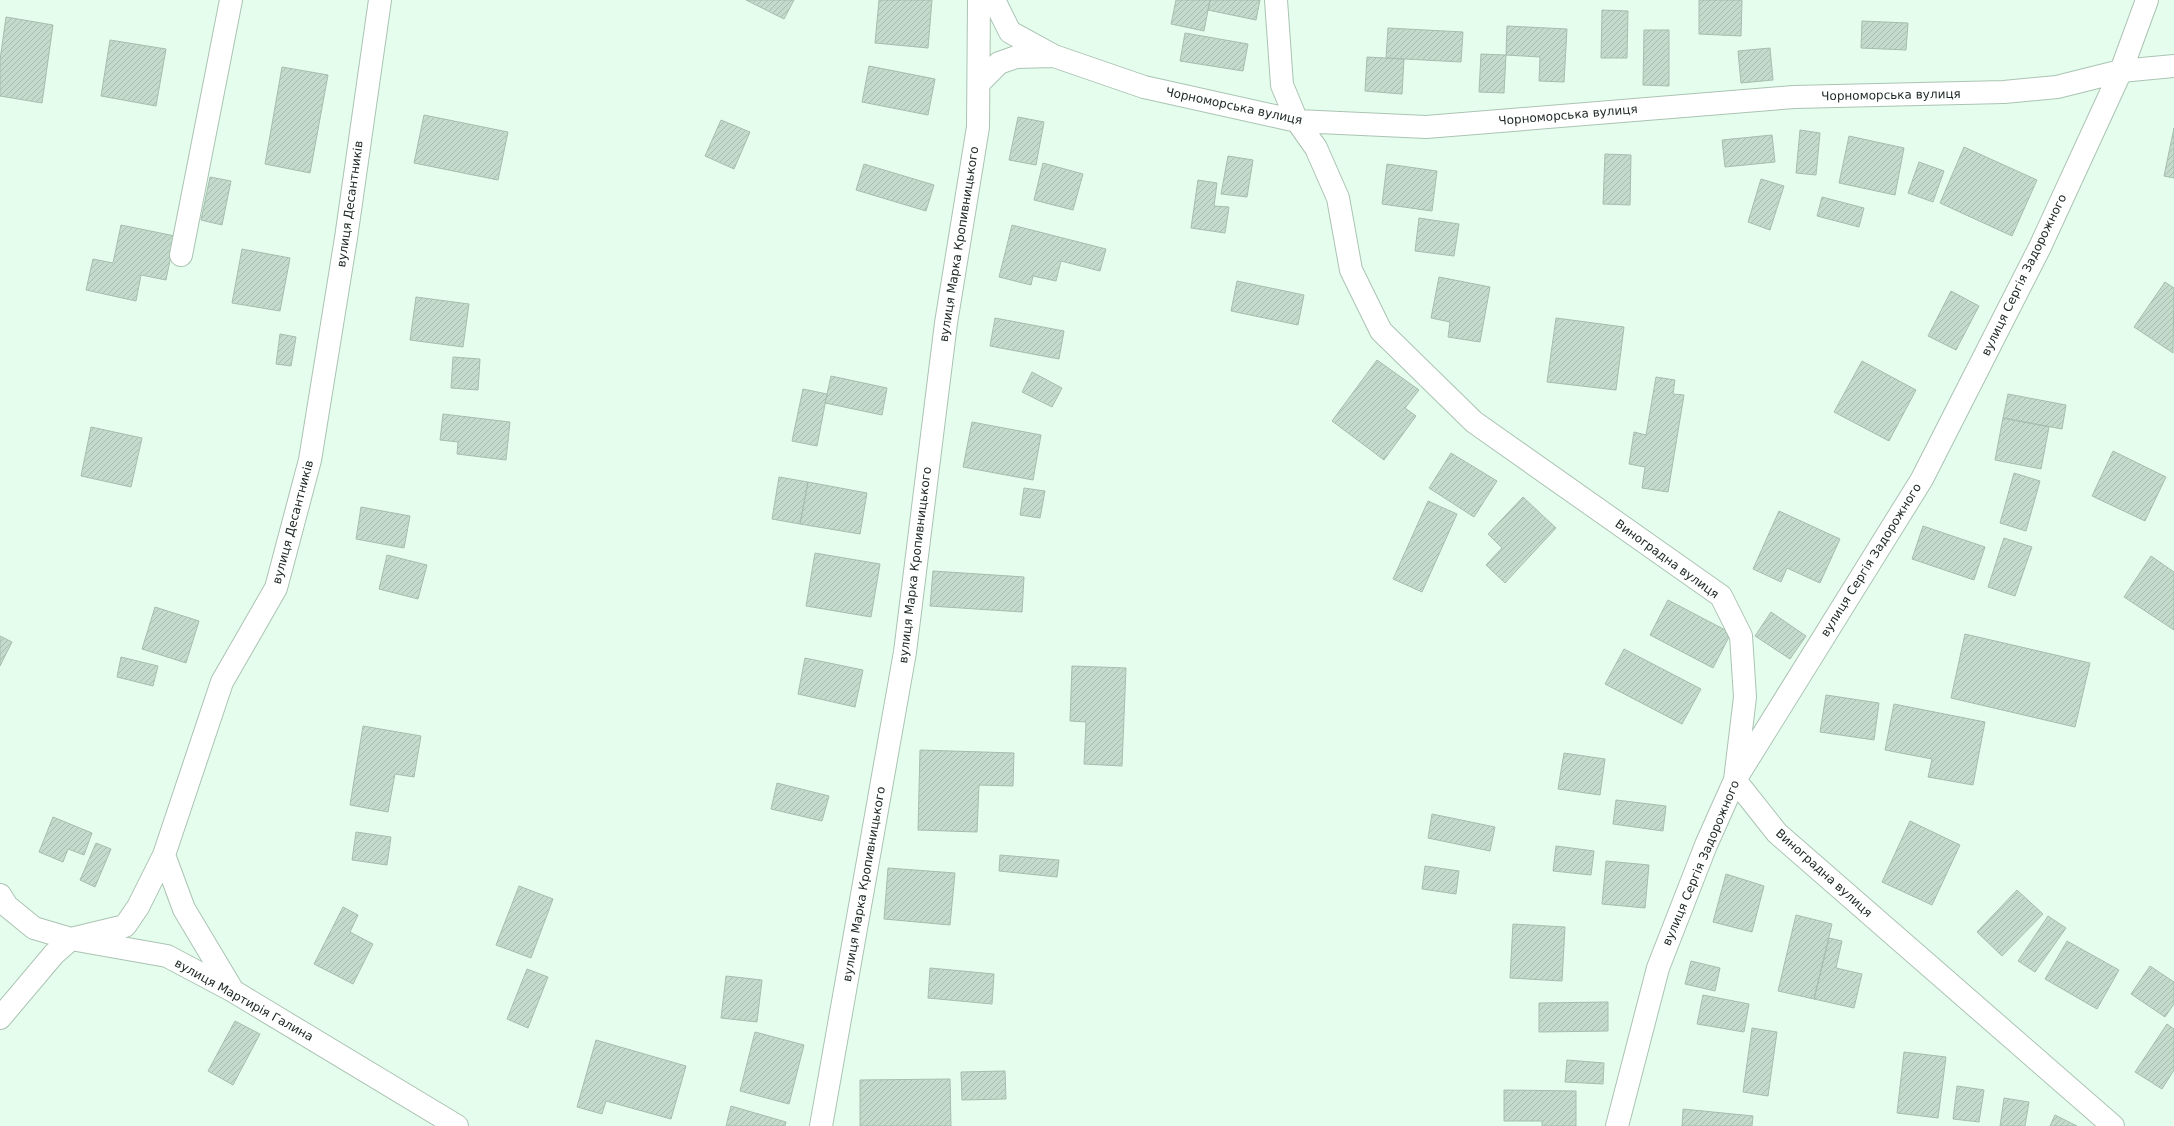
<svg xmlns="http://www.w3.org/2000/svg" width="2174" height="1126" font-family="'DejaVu Sans',sans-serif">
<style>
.building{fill:url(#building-hatch);stroke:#a6beae}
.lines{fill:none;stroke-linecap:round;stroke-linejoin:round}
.minor-casing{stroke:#abc3b3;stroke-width:24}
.minor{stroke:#fff;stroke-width:22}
.labels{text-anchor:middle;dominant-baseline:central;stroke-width:3;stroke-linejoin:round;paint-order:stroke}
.street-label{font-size:12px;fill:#212b25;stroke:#fff}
</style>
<defs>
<pattern id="building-hatch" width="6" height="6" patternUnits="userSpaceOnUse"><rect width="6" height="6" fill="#c3dbcb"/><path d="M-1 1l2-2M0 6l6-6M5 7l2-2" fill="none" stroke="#a7bcae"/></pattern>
</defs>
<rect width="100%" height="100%" fill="#e5fded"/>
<path class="building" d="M746,0H794L784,19Z
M879,0H932L928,48L875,43Z
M1176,0H1210L1204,31L1171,24Z
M1210,0H1260L1256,20L1208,10Z
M1699,0H1742L1741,36L1699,34Z
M1602,10L1628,11L1627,58H1601Z
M6,17L53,25L42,103L0,96V60Z
M1862,21L1908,23L1906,50L1861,48Z
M1507,26L1567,29L1564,82L1539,81L1540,57L1506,55Z
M1388,28L1463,32L1461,62L1386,58Z
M1644,30H1669V86L1643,85Z
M1185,33L1248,44L1243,71L1180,61Z
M110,40L166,49L156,106L101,96Z
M1770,48L1773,80L1741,83L1738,51Z
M1481,54L1506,55L1504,93L1479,92Z
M1367,57L1404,59L1402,94L1365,91Z
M869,66L935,79L928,115L862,102Z
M282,67L328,75L310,173L265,164Z
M424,115L508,132L498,180L414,163Z
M1018,117L1044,122L1036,165L1009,160Z
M721,120L750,132L734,169L705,156Z
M2174,128V178L2164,176Z
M1800,130L1820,133L1816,175L1796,173Z
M1772,135L1775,162L1725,167L1722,140Z
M1849,136L1904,148L1895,195L1839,183Z
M1964,147L2037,180L2012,236L1940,203Z
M1605,154L1631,155L1630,205L1603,204Z
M1228,156L1253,160L1247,197L1221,194Z
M1919,162L1944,171L1933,202L1908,193Z
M1043,163L1083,174L1073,210L1034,200Z
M864,164L934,185L926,211L856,190Z
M1387,164L1437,171L1432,211L1382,204Z
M210,177L231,181L222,225L201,220Z
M1761,179L1784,186L1770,230L1748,222Z
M1198,180L1217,183L1214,206L1229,207L1225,233L1191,228Z
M1822,197L1864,208L1859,227L1817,216Z
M1419,218L1459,224L1454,256L1415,251Z
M121,225L175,236L166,280L141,275L136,301L86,290L93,259L113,263Z
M1012,225L1106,249L1100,271L1061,261L1056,281L1033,276L1031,285L999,277Z
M242,249L290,258L280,311L232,303Z
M1439,277L1490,287L1480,342L1448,337L1450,322L1431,318Z
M1237,281L1304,295L1298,325L1231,311Z
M2165,282L2174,288L2173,353L2134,327Z
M1951,291L1979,306L1956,350L1928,336Z
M416,297L469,304L463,347L410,340Z
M995,318L1064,331L1059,359L990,346Z
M1556,318L1624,327L1616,390L1547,382Z
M280,334L296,337L291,366L276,364Z
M453,357L480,359L478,390L451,388Z
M1377,360L1419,390L1405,408L1416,416L1384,460L1332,421Z
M1862,361L1916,390L1889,441L1834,412Z
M1032,372L1062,388L1052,407L1022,392Z
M831,376L887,388L882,415L825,403Z
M1656,377L1675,380L1673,394L1684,395L1668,492L1642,488L1645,467L1629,464L1634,432L1646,435Z
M803,389L827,394L817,446L792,441Z
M2008,394L2066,405L2062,429L2003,418Z
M443,414L510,422L506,460L457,454L458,442L440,440Z
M2003,418L2049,427L2041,469L1995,460Z
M972,422L1041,435L1033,480L963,467Z
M91,427L142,438L131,487L81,476Z
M2113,451L2166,477L2145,521L2092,496Z
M1451,453L1497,481L1474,517L1429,488Z
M2014,473L2040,481L2026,531L2000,523Z
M779,477L808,482L800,524L772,519Z
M808,482L867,493L860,534L800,524Z
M1024,488L1045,491L1040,518L1020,515Z
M1523,497L1556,528L1505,583L1486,565L1502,548L1488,534Z
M1428,501L1457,514L1422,592L1393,579Z
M361,507L410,516L404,548L356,539Z
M1779,511L1840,539L1820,583L1787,568L1781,582L1753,569Z
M1923,526L1985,547L1974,580L1912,559Z
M2004,538L2032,547L2015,596L1988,587Z
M815,553L880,564L871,617L806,606Z
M387,555L427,565L418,599L379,589Z
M2151,556L2174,572V630L2124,597Z
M933,571L1024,577L1022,612L930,606Z
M1668,600L1731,633L1713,668L1650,635Z
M155,607L199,621L186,663L142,649Z
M1771,612L1806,636L1790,659L1755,636Z
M1965,634L2090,663L2075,727L1951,698Z
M0,636L12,642L0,666Z
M1624,649L1701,689L1682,724L1605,684Z
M121,657L158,666L153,686L117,677Z
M805,658L863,670L855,707L798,694Z
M1072,666L1126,668L1122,766L1084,764L1086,722L1070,721Z
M1826,695L1879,703L1874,740L1820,732Z
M1894,704L1985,722L1973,785L1928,777L1932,759L1885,750Z
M363,726L421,736L414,777L395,774L388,812L350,805Z
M920,750L1014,753L1013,786L979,785L977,832L918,830Z
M1564,753L1605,759L1600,795L1558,789Z
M777,783L829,796L822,821L771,809Z
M1616,800L1666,806L1663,831L1613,824Z
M1432,814L1495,827L1490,851L1428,838Z
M53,817L92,833L84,855L68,849L63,862L39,852Z
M1910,821L1960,845L1932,905L1882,882Z
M356,832L391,837L387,865L352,860Z
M96,843L111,849L95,887L80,880Z
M1556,846L1594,851L1591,875L1553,871Z
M1000,855L1059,860L1057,877L999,871Z
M1606,861L1649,865L1645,908L1602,904Z
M1425,866L1459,871L1456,894L1422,889Z
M888,868L955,873L950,925L884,919Z
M1726,874L1764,886L1752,932L1713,922Z
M519,886L553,899L531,958L496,945Z
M2017,890L2043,914L2002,956L1977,932Z
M343,907L358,915L350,932L373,944L353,984L314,964Z
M1796,915L1832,924L1814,999L1778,991Z
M2048,916L2066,928L2035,972L2018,961Z
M1513,924L1565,927L1562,981L1510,978Z
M1829,938L1842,941L1836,968L1862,974L1854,1008L1814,999Z
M2067,941L2119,970L2097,1009L2045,979Z
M1691,961L1720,968L1715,991L1685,984Z
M2150,966L2174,982V1004L2165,1017L2131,994Z
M930,968L994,974L992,1004L928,998Z
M527,969L548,977L528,1028L507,1019Z
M726,976L762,980L757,1022L721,1018Z
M1703,995L1749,1004L1744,1032L1697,1024Z
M1608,1002V1031L1539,1032V1003Z
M235,1021L260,1034L233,1085L208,1071Z
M2167,1024L2174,1029V1070L2162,1089L2135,1072Z
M1752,1028L1777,1032L1768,1096L1743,1092Z
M755,1032L804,1045L789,1104L740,1091Z
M596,1040L686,1066L671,1119L606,1101L602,1114L577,1107Z
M1904,1052L1946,1057L1938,1118L1897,1113Z
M1567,1060L1604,1063L1603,1084L1565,1082Z
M1005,1071L1006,1099L962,1100L961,1072Z
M950,1079L951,1126H860V1080Z
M1957,1086L1984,1090L1979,1122L1953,1119Z
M1504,1090L1576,1091V1126H1542V1121H1504Z
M2004,1098L2029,1102L2025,1126H2000Z
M731,1106L786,1122L785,1126H726Z
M1683,1109L1753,1116L1752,1126H1682Z
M2055,1115L2077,1126H2050Z"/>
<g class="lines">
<g class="minor-casing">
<path id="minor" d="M994,0L1010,32L1054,56L1144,87L1297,121L1426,127L1794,97L2004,92L2057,87L2121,71L2174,66
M1276,0L1282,85L1297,121L1316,148L1338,198L1351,270L1381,331L1474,422L1721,596L1741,636L1745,697L1735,780L1777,833L2113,1126
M979,83L999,63L1016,57L1053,56
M181,255L231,0
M164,855L184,909L233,991
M0,895L7,906L34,928L71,939L167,956L233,991L457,1126
M0,1018L54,954L71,939L125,926L138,907L164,855L222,682L276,588L310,460L346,238L380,0
M821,1126L905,652L946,323L978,127L979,0
M1617,1126L1658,968L1706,845L1735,780L1922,479L2040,247L2121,71L2147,0"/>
</g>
<use href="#minor" class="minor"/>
</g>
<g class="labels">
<g class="street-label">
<text transform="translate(1891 95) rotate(-1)">Чорноморська вулиця</text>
<text transform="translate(1234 106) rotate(12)">Чорноморська вулиця</text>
<text transform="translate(1568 115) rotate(-5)">Чорноморська вулиця</text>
<text transform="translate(350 204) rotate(-82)">вулиця Десантників</text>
<text transform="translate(959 244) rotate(-81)">вулиця Марка Кропивницького</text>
<text transform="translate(2024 275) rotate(-64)">вулиця Сергія Задорожного</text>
<text transform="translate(293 522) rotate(-75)">вулиця Десантників</text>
<text transform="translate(1667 559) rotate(36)">Виноградна вулиця</text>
<text transform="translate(1871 560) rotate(-58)">вулиця Сергія Задорожного</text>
<text transform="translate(915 565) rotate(-83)">вулиця Марка Кропивницького</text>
<text transform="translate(1701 863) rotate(-67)">вулиця Сергія Задорожного</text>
<text transform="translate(1824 873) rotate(42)">Виноградна вулиця</text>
<text transform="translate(864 884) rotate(-80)">вулиця Марка Кропивницького</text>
<text transform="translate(244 1000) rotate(29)">вулиця Мартирія Галина</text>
</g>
</g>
</svg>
